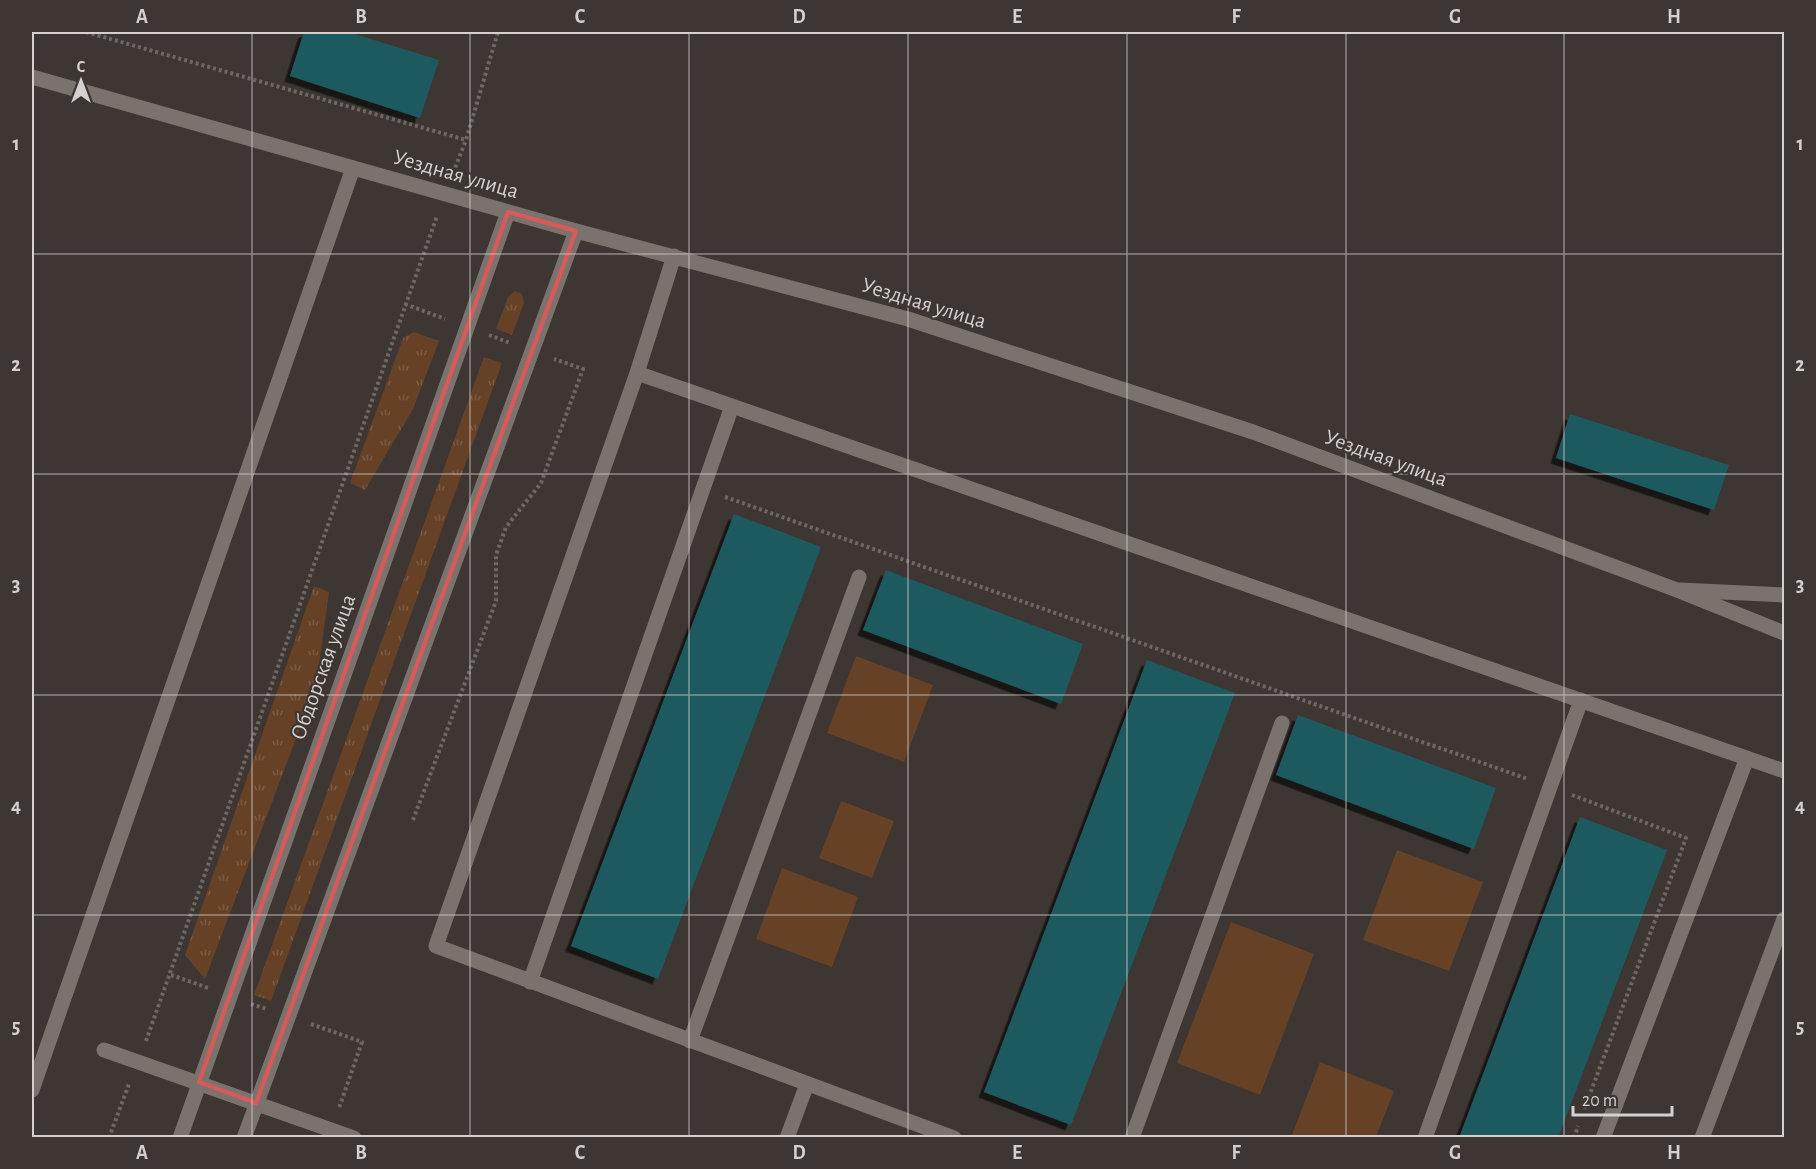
<svg xmlns="http://www.w3.org/2000/svg" width="1816" height="1169" font-family="'Alegreya Sans',sans-serif">
<style>
.grass{fill:url(#grass-tufts)}
.park{fill:#674126}
.building{fill:#1d5a60;filter:url(#shadow)}
.lines{fill:none;stroke-linecap:round;stroke-linejoin:round}
.path{stroke:#6e6864;stroke-width:4;stroke-dasharray:3 3;stroke-linecap:butt}
.service{stroke:#79726d;stroke-width:15}
.minor{stroke:#79726d;stroke-width:15}
.tertiary{stroke:#79726d;stroke-width:15}
.marked{fill:none;stroke:#d55a5a;stroke-width:4.5;stroke-linejoin:round}
.grid{fill:none;stroke:#d4d0cd;stroke-width:1.5;stroke-opacity:0.55}
.labels{text-anchor:middle;dominant-baseline:central;stroke-width:4.5;stroke-linejoin:round;paint-order:stroke}
.street-label{font-size:22px;fill:#d4d0cd;stroke:#3d3632}
.neatline{fill:none;stroke:#d4d0cd;stroke-width:2}
.grid-label{font-size:20px;text-anchor:middle;font-weight:bold;fill:#d4d0cd}
</style>
<defs>
<pattern id="grass-tufts" width="24" height="20" patternUnits="userSpaceOnUse" patternTransform="scale(1.5)"><rect width="24" height="20" fill="#674126"/><path d="M3 7l-1-3M5 7V3M7 7l1-3M15 17l-1-3M17 17v-4M19 17l1-3" fill="none" stroke="#7c5b44"/></pattern>
<filter id="shadow"><feDropShadow dx="-5.5" dy="5.5" stdDeviation="0" flood-color="#0009"/></filter>
</defs>
<rect width="100%" height="100%" fill="#3d3632"/>
<path class="grass" d="M515,291L522,294L524,303L512,335L496,329L508,297Z
M414,332L439,341L413,409L365,490L350,483L403,338Z
M484,357L502,363L271,1001L254,995Z
M314,586L329,592L316,686L205,979L185,955Z"/>
<path class="park" d="M856,656L933,685L904,762L827,733Z
M841,801L894,821L872,878L819,858Z
M1397,850L1483,882L1449,971L1363,940Z
M782,868L858,897L832,967L756,939Z
M1231,922L1314,954L1260,1095L1177,1063Z
M1320,1062L1394,1091L1376,1137L1298,1138L1292,1135Z"/>
<path class="building" d="M304,32H348L439,60L420,118L290,76Z
M1570,414L1729,465L1714,510L1556,458Z
M734,514L821,547L658,979L571,946Z
M886,570L1083,644L1061,704L863,630Z
M1147,660L1235,693L1071,1125L984,1092Z
M1298,715L1496,788L1474,849L1276,775Z
M1580,817L1667,850L1558,1138H1459Z"/>
<g class="lines">
<path class="path" d="M86,32L466,140L498,32
M453,173L466,140
M405,304L445,319
M489,335L510,343
M725,497L1528,779
M1572,795L1686,838L1584,1110
M413,820L496,601V555L506,527L541,483L583,369L554,359
M171,975L208,988
M251,1004L267,1009
M311,1024L362,1042L339,1108
M146,1041L437,216
M109,1138L129,1084
M1574,1138L1578,1126"/>
<path class="service" d="M674,256L637,373L436,946L954,1138
M637,373L1784,771
M1680,590L1784,595
M530,982L732,406
M690,1041L859,577
M32,1090L353,168
M787,1138L807,1084
M1132,1138L1282,723
M1425,1138L1581,700
M1603,1138L1747,758
M1702,1138L1784,919"/>
<path class="minor" d="M104,1050L354,1138"/>
<path class="tertiary" d="M32,77L576,231L908,319L1253,432L1677,590L1784,633
M180,1138L508,212
M244,1138L576,231"/>
</g>
<path class="marked" d="M508,212L576,231L256,1103L199,1082Z"/>
<path class="grid" d="M252,32V1138M470,32V1138M689,32V1138M908,32V1138M1127,32V1138M1346,32V1138M1564,32V1138M32,254H1784M32,474H1784M32,695H1784M32,915H1784"/>
<g class="labels">
<g class="street-label">
<text transform="translate(456 174) rotate(16)">Уездная улица</text>
<text transform="translate(924 303) rotate(17)">Уездная улица</text>
<text transform="translate(1386 458) rotate(20)">Уездная улица</text>
<text transform="translate(323 667) rotate(-70)">Обдорская улица</text>
</g>
</g>
<rect width="1816" height="1169" fill="none" stroke="#3d3632" stroke-width="66"/>
<g transform="translate(81 81)" stroke="#3d3632" stroke-width="4.5" paint-order="stroke">
<path d="M0-4.5L10 22L0 15L-10 22Z" fill="#d4d0cd"/>
<text y="-9" font-size="16" font-weight="bold" text-anchor="middle" fill="#d4d0cd">С</text>
</g>
<path d="M1573 1106v9h99v-9" fill="none" stroke="#d4d0cd" stroke-width="3"/>
<text x="1582" y="1106" font-size="18" fill="#d4d0cd" stroke="#3d3632" stroke-width="4.5" paint-order="stroke">20 m</text>
<rect x="33" y="33" width="1750" height="1103" class="neatline"/>
<g class="grid-label">
<text x="142" y="23">A</text>
<text x="361" y="23">B</text>
<text x="580" y="23">C</text>
<text x="799" y="23">D</text>
<text x="1017" y="23">E</text>
<text x="1236" y="23">F</text>
<text x="1455" y="23">G</text>
<text x="1674" y="23">H</text>
<text x="16" y="150">1</text>
<text x="1800" y="150">1</text>
<text x="16" y="371">2</text>
<text x="1800" y="371">2</text>
<text x="16" y="591">3</text>
<text x="1800" y="591">3</text>
<text x="16" y="812">4</text>
<text x="1800" y="812">4</text>
<text x="16" y="1033">5</text>
<text x="1800" y="1033">5</text>
<text x="142" y="1159">A</text>
<text x="361" y="1159">B</text>
<text x="580" y="1159">C</text>
<text x="799" y="1159">D</text>
<text x="1017" y="1159">E</text>
<text x="1236" y="1159">F</text>
<text x="1455" y="1159">G</text>
<text x="1674" y="1159">H</text>
</g>
</svg>
